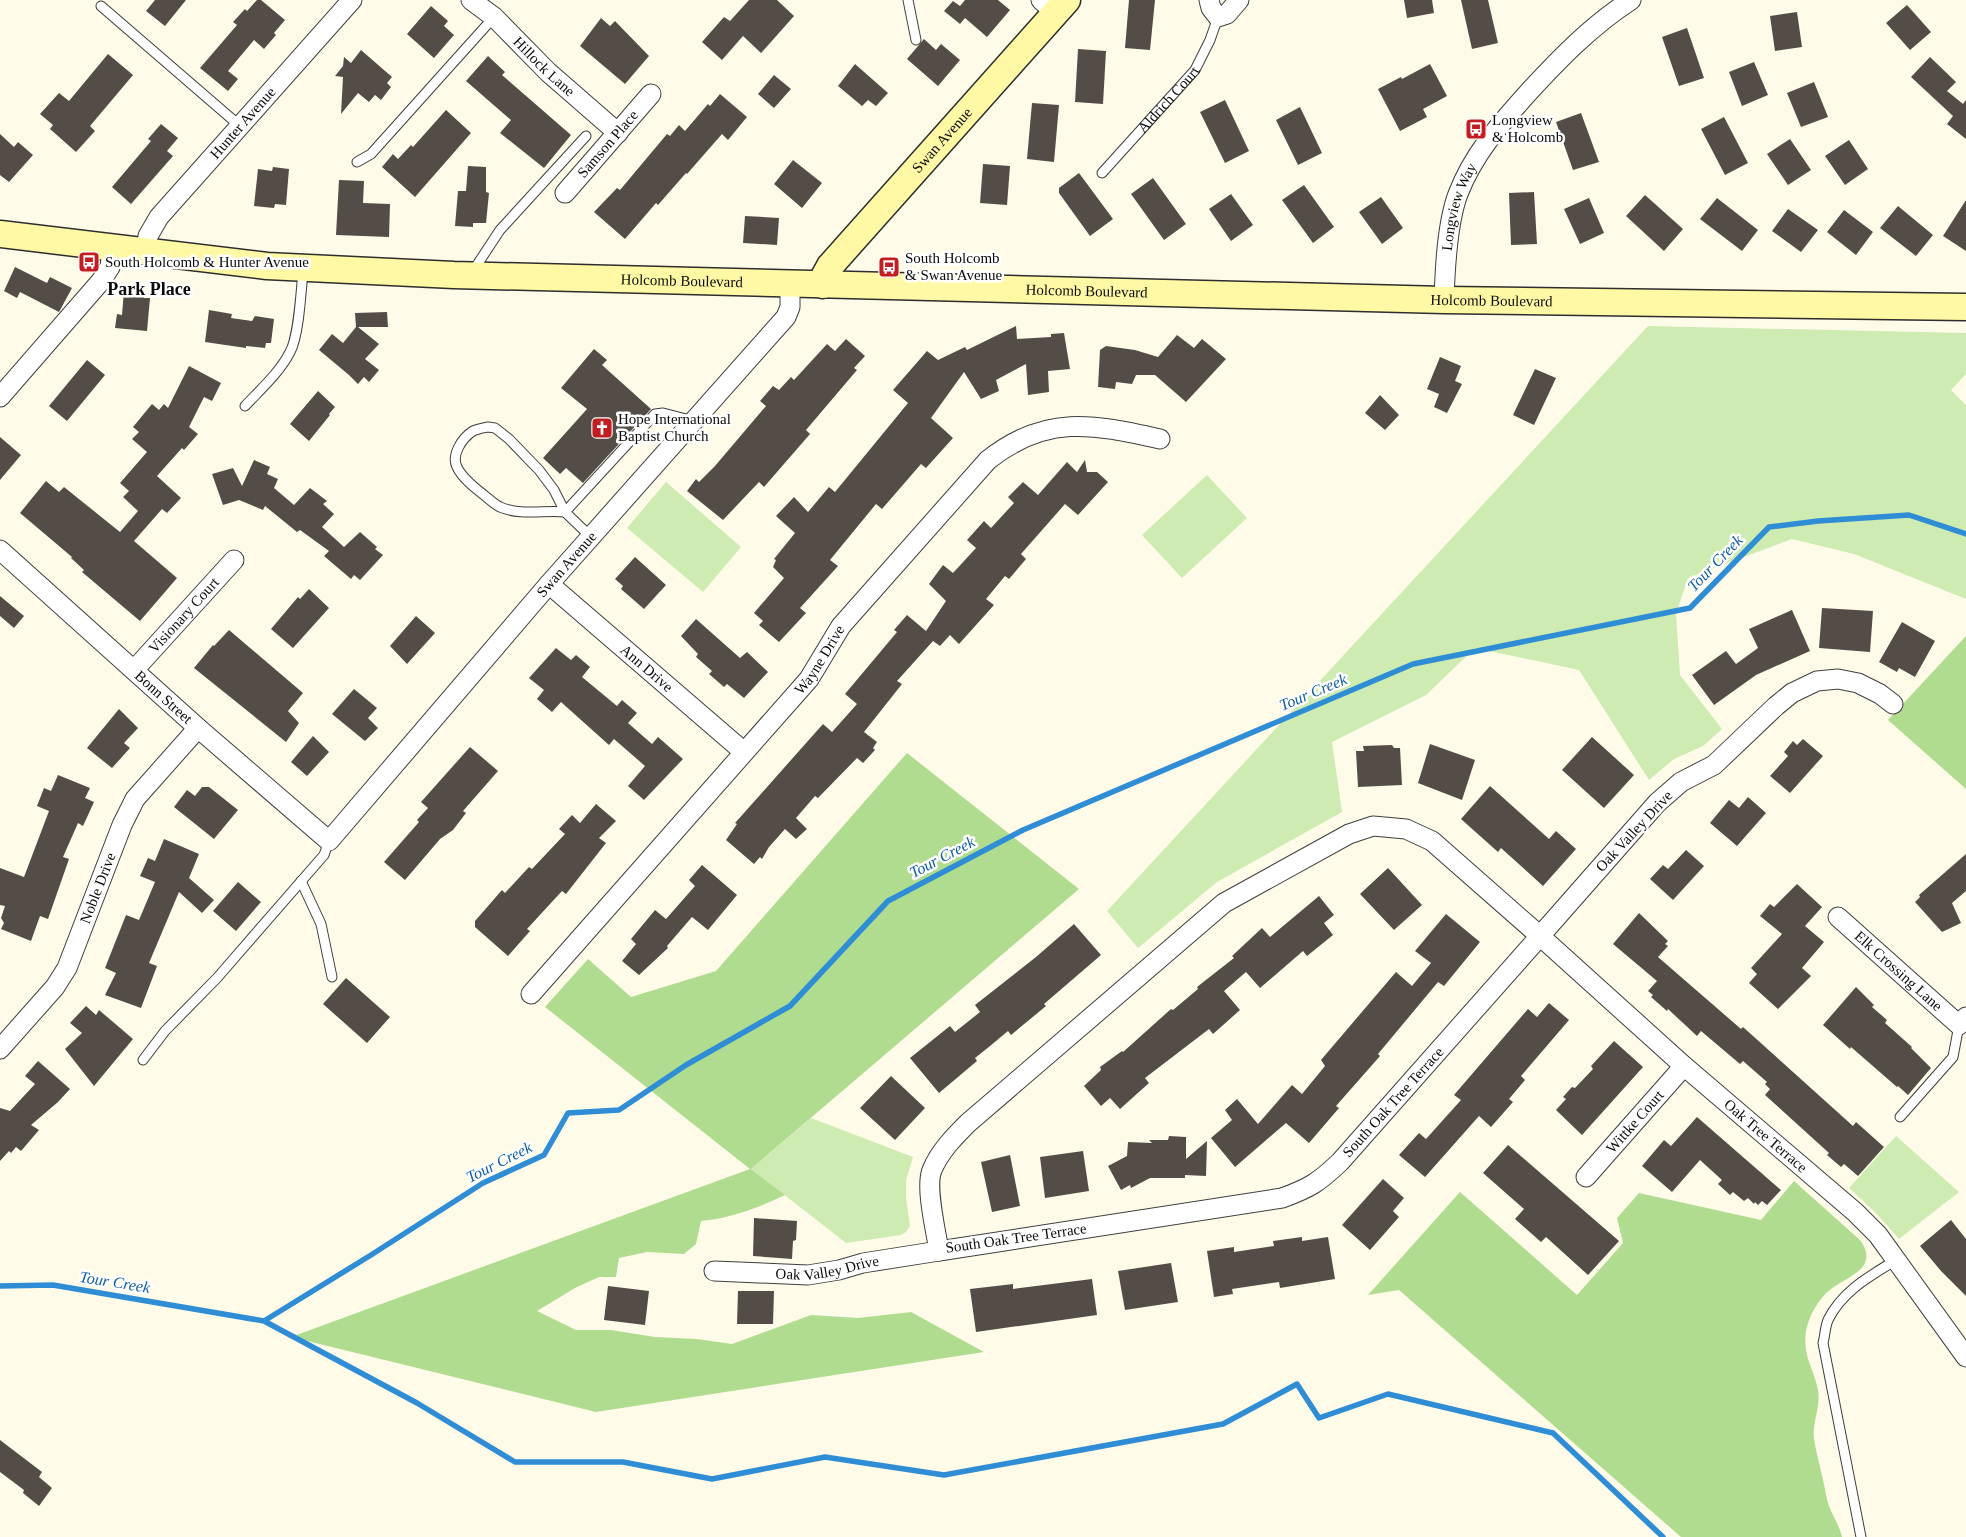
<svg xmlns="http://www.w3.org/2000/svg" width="1966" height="1537" font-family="Georgia,serif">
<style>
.green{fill:#ceebb1}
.forest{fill:#b0dc90}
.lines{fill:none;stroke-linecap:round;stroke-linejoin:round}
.stream{stroke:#2e8dd4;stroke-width:5.5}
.building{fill:#544d47}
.lane-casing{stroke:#3e3e3e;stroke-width:11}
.street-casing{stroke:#3e3e3e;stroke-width:21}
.secondary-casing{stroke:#2d2d2d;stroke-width:29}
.lane{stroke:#fff;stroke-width:9}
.street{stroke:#fff;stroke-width:19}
.secondary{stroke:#fff8a4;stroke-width:26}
.labels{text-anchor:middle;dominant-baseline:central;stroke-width:5;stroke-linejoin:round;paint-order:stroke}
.street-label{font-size:15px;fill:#0b0b0b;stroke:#fff}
.poi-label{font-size:15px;fill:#0b0b0b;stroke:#fff;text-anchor:start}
.water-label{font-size:16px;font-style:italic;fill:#0f5ea2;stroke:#fff}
.quarter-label{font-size:18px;font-weight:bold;fill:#0b0b0b;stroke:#fff}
</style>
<rect width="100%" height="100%" fill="#fffbe9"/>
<path class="green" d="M1648,326L1966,333V374L1951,390L1966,405V599L1854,554L1792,539L1688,578L1676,614L1680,675L1722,729L1703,746L1674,759L1649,780L1579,670L1475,648L1426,695L1332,742L1342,812L1217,882L1138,948L1107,911Z
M1207,475L1247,518L1182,578L1142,535Z
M666,482L741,547L703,592L627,528Z
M811,1118L913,1157L906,1180V1198L910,1226L906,1232L901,1235L846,1243L751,1169Z
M1896,1136L1959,1192L1899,1239L1875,1212L1849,1188Z"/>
<path class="forest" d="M1966,636V789L1888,720Z
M907,753L1079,889L751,1169L785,1195C758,1208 731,1218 701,1221L696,1244L684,1254L647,1252L619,1258L616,1277H599L575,1288L537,1311L576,1330H611L655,1337L697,1339L732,1344L811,1315L858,1318L911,1312L984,1352L596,1412L291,1337L750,1169L545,1007L588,959L631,997L716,971Z
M1794,1181L1860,1240C1880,1268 1848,1276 1831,1289C1818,1299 1809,1316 1806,1331C1802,1355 1814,1369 1818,1390C1821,1407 1812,1422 1814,1439C1816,1452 1820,1466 1823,1480C1825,1488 1826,1498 1829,1506C1833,1517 1839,1524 1842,1537H1681L1399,1290L1368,1295L1460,1192L1577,1295L1623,1243L1617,1218L1639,1193L1761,1220Z"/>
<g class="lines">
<path class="stream" d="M0,1286L53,1285L264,1321L371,1255L483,1183L544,1155L568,1113L619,1110L686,1065L790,1006L888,901L1023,830L1413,664L1690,608L1769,527L1818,521L1909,515L1966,534
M264,1321L417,1403L515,1462H623L712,1479L825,1457L944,1475L1223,1424L1297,1384L1319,1418L1388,1394L1553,1433L1663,1537"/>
</g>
<path class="building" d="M155,0H186L165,26L146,11Z
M257,0H261L285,20L274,33L276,35L264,49L254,40L228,71L238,79L228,91L200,68L237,25L233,22L245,9L247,11Z
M749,0H777L794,16L761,53L743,36L722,60L702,42L724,17L730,21Z
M965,0H998L1010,10L987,37L965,18L960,24L944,11L953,1L960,6Z
M1129,0H1155L1150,50L1125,48Z
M1404,0H1432L1434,13L1407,18Z
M1461,0H1488L1498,43L1472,49Z
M1907,5L1931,32L1910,50L1886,23Z
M431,6L448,21L444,26L454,35L434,58L407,34Z
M1797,12L1802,47L1775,51L1770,16Z
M601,18L610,26L615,21L649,56L625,84L580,46Z
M1687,28L1704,78L1679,86L1662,37Z
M924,39L936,50L941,44L960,60L938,86L907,59Z
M1078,49L1106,51L1103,104L1075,102Z
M361,50L392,77L387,83L391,87L381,100L375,95L369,102L358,93L341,114L343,77L335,76L343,66L344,57L351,63Z
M108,54L133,75L90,126L95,131L76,152L50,129L53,125L40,114L59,93L69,101Z
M488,56L505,72L502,75L571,135L544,168L500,133L511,120L466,81Z
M1930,57L1956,82L1947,91L1963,104L1966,100V139L1947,124L1953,116L1911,77Z
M1754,62L1768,95L1742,106L1729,72Z
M855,64L888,93L876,106L868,100L862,106L838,86Z
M1430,64L1447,96L1423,109L1427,117L1400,131L1378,89L1401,77L1402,79Z
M774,75L791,89L774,108L758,94Z
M1814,82L1828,117L1801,127L1787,93Z
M720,94L747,117L728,140L722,134L687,174L686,173L658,205L656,203L625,239L594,212L617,188L620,190L667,134L670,136L679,125L685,131L708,104L710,106Z
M1225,100L1249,151L1225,163L1200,112Z
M1032,103L1059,105L1054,162L1027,159Z
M1300,107L1322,153L1298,165L1276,120Z
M446,110L471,133L415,197L382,167L393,154L398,159L411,145L413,147Z
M1581,113L1599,162L1573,170L1556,122Z
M1724,117L1748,163L1725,175L1701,129Z
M161,124L178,138L167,151L173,156L131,204L112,187L151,141L148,139Z
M0,134L14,147L18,142L33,155L9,182L0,175Z
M1790,139L1811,170L1788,185L1767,154Z
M1849,140L1868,169L1845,185L1825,156Z
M793,160L822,183L802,208L774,184Z
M983,164L1010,166L1007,205L980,203Z
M468,166L486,167V192L489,193L486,223H473V227L455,226L458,191H466Z
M273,167L289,169L286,205L275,204L274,208L254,206L258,169L272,171Z
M1079,173L1113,219L1090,236L1059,193V188Z
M1153,178L1186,224L1164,240L1131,194Z
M339,180L364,181L363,203L390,204L389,237L336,235Z
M1304,185L1334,227L1313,243L1282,200Z
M1534,192L1537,244L1511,245L1509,193Z
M1231,194L1253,225L1231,241L1209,209Z
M1645,195L1683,229L1664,251L1626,216Z
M1381,197L1403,228L1382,244L1359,212Z
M1589,198L1604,233L1580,244L1564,209Z
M1717,198L1758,230L1742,251L1700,219Z
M1966,200V251L1943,236Z
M1898,206L1933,235L1916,256L1880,228Z
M1788,209L1818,230L1801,252L1772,231Z
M1844,210L1873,232L1856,255L1827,232Z
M745,216L779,218L777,245L743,243Z
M15,267L47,283L50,277L72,288L59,312L20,292L17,298L4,291Z
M124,290L139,291V293L144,294V298H150L147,331L115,328L117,314L122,315Z
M209,310L232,314L231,318L252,321L255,316L274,319L271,343H266L265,348L246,346V348L205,342Z
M387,312L388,327H358L379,344L365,359L379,370L369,382L364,377L358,384L349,375L319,350L332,334L343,343L356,327L355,313Z
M1016,326L1017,339L1051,337V334L1064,333L1070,369L1048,371L1049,392L1028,395L1026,364L996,380L999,391L981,399L964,372L931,418L953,438L926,468L921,464L882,509L876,504L830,560L838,566L800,608L806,613L779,642L759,625L763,621L754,613L784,578L773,567L776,560L774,559L795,533L776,516L794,497L808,512L829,487L835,492L908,403L893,390L927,351L938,360L965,347L967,350Z
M1177,335L1194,348L1202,339L1226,359L1186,402L1155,375H1136L1132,384L1116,382L1115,389L1098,387L1100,350L1106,346L1135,350L1158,357Z
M846,339L865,356L854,368L857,370L806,430L810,434L764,487L759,482L723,520L687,491L696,479L699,482L715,466L766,406L760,401L773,386L779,390L791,377L794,380L827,344L835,351Z
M594,349L607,360L602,365L651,409L583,483L566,468L560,474L543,458L587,409L561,388Z
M1440,357L1461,366L1455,381L1462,384L1447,413L1434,407L1439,394L1427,389Z
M87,360L105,375L67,421L49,406Z
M189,366L221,383L212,401L204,397L189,427L198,434L184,450L182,448L157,476L181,498L167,513L162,509L134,541L177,578L140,621L82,572L84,570L71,558L72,557L20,513L46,481L59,492L64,487L120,532L138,511L123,497L129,491L120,483L147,452L132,439L139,432L133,427L152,404L159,410L164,404L168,408Z
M1535,369L1556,378L1534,425L1513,415Z
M318,391L335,407L329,414L330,415L309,441L290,424Z
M1380,395L1399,415L1385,430L1365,413Z
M0,437L21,455L0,480Z
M254,460L270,467L267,474L278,479L274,488L294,505L310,488L327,501L323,504L334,514L322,527L344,547L360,532L377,547L375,549L383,555L360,580L354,575L351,579L324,556L329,551L300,530L297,532L265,506L263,510L239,500L223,505L212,474L233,468L242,486Z
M1085,460L1087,472H1097L1108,482L1078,515L1065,504L1021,554L1026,559L1009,579L1005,576L986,599L994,605L959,644L950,635L940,646L933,641L897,681L902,684L864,732L877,742L873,748L875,750L863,763L857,758L818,798L815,796L796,818L807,829L796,839L785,829L769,847L762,859L760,857L754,864L726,840L737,824L735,823L823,724L832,732L857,704L845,694L897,632L894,630L907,615L926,631L946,601L929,584L943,565L953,573L976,548L967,540L984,521L991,528L1014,503L1008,497L1023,482L1038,495L1067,462L1077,472Z
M635,557L666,585L644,609L621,589L623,586L615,579Z
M309,589L329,608L293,648L271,629L298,597L300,599Z
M0,596L24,616L14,628L0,616Z
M1822,608L1873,611L1870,652L1819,648Z
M1792,610L1810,651L1756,675L1714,705L1692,675L1726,651L1736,664L1758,648L1749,629Z
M416,616L435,633L407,664L390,646Z
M696,619L740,658L747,652L768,672L744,698L727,684L724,687L709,674L712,671L696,657L698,654L681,636Z
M1902,622L1935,641L1915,677L1899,668L1897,672L1879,662Z
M229,630L303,693L288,711L299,723L286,742L194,668L213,645L214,646Z
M556,648L571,660L576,655L590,667L582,677L617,706L622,700L637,713L628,723L652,744L658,737L683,759L644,800L628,786L645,766L614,739L609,745L561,702L552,712L537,699L544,690L529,678Z
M354,689L377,708L368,718L378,728L365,741L332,714Z
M119,709L138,728L124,743L130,748L112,768L87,748Z
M313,736L329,752L307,776L291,762Z
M1592,737L1634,775L1604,808L1562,770Z
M1803,739L1823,756L1790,793L1770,776L1788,756L1784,752L1793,741L1797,745Z
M1430,744L1475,760L1462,800L1418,783Z
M1392,745L1394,748H1400L1402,785L1358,787L1356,751H1364L1363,746Z
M470,747L498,771L463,811L466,813L453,830L440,839L405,880L384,862L419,822L417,820L428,808L421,802Z
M58,775L90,788L85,798L94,802L83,826L78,823L63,857L69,859L48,919L40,916L31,941L1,929L4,923L1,918L5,906L0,905V868L24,877L49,811L37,806L44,788L51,791Z
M1490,786L1549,839L1556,831L1576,849L1543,886L1501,848L1498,852L1461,819Z
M202,787H209L238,810L214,839L174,807L187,790L195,796Z
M1748,797L1766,813L1737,846L1710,823L1729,800L1739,808Z
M596,804L616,821L599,838L606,843L566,894L562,891L527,929L530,931L508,956L475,927V921L502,890L505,893L529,867L532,869L565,834L559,829L572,815L580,823Z
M164,839L199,854L189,878L214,900L202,913L179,892L149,963L157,966L141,1008L105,995L116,973L105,968L126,915L139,920L155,882L140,876L148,858L155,861Z
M1686,850L1704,866L1673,900L1650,879L1663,865L1668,869Z
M1966,854V891L1952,903L1961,923L1942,932L1915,902L1920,897L1919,895Z
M702,865L737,895L708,930L692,917L667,946L668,948L639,975L622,961L636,944L631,939L655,910L666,919L695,886L689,880Z
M1388,868L1422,905L1394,930L1360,894Z
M238,882L261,902L236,931L213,911Z
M1797,884L1822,907L1805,926L1824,942L1802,968L1811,976L1778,1009L1749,983L1757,974L1751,968L1782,934L1760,916L1770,904L1774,907Z
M1319,896L1334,915L1324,923L1333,935L1307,956L1303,951L1260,988L1246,972L1224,991L1240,1010L1213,1034L1209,1029L1145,1078L1149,1083L1120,1109L1110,1098L1101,1106L1084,1086L1101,1070L1100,1067L1122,1051L1123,1052L1171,1009L1173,1010L1198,989L1197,987L1234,958L1232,956L1262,928L1270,937Z
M1639,913L1668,941L1665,944L1668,946L1658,957L1741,1029L1743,1027L1853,1126L1856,1122L1884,1147L1858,1176L1844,1164L1841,1167L1827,1155L1829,1153L1765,1095L1770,1089L1765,1084L1767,1082L1743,1061L1740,1064L1701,1031L1697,1036L1668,1009L1667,1011L1651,997L1653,995L1648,991L1657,981L1613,944Z
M1446,914L1480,942L1444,986L1438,982L1378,1054L1380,1056L1336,1106L1339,1108L1309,1143L1286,1123L1235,1167L1211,1138L1232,1120L1225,1110L1237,1099L1258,1124L1292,1085L1302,1094L1325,1066L1321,1060L1396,972L1412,986L1431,963L1415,951Z
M1074,924L1101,955L1044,1004L1046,1006L1011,1035L1008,1031L990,1046L975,1058L977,1061L939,1093L910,1058L950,1026L955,1032L980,1012L975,1005L1036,957Z
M346,978L390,1017L367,1043L323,1004Z
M1856,987L1874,1005L1872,1007L1887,1020L1885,1023L1912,1047L1911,1048L1931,1068L1908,1095L1898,1086L1897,1087L1851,1047L1850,1049L1823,1025Z
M1549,1003L1569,1020L1521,1076L1525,1080L1509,1099L1513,1102L1491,1127L1479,1116L1425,1177L1399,1155L1419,1133L1426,1139L1461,1100L1454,1095L1528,1009L1537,1017Z
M86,1006L96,1015L99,1010L133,1039L94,1086L65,1049L82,1033L70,1023Z
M1614,1041L1643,1067L1582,1135L1556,1110L1566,1099L1563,1097L1572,1087L1575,1088L1593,1069L1591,1066Z
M38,1061L70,1089L58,1102L31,1125L39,1130L21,1151L16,1147L11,1153L9,1151L0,1161V1108L10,1111L35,1084L25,1076Z
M891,1076L925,1108L895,1140L860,1108Z
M1697,1117L1781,1190L1767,1205L1762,1201L1758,1205L1755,1202L1754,1204L1748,1198L1744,1201L1733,1192L1730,1195L1718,1184L1722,1180L1700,1160L1672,1192L1642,1166L1664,1140L1671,1146Z
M1169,1136L1186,1137V1159L1207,1141L1206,1176L1185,1175V1178H1150L1131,1188L1130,1185L1121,1190L1108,1166L1127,1156L1128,1142L1152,1143L1149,1140H1168Z
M1508,1145L1619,1241L1588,1275L1546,1237L1541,1242L1515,1219L1524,1209L1483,1173Z
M1083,1151L1089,1191L1045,1198L1040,1157Z
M1010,1155L1020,1206L992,1212L981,1162Z
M1383,1179L1404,1198L1393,1211L1399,1217L1370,1250L1342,1225Z
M754,1218L797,1221L796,1240L793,1241L792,1259L753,1256Z
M1951,1220L1966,1239V1296L1941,1271L1920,1246Z
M1302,1237V1241L1328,1237L1335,1279L1280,1288L1279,1282L1232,1289L1233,1294L1214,1297L1207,1251L1234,1247V1252L1274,1246L1273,1241Z
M1171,1263L1178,1302L1125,1310L1118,1271Z
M1092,1279L1097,1315L976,1332L970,1289L1013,1284V1289Z
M608,1286L649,1291L645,1325L604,1320Z
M738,1291H774L773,1324H737Z
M0,1440L42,1472L39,1477L52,1488L39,1506L23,1493L24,1490L0,1472Z"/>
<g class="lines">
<g class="lane-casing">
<g id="lane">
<path d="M908,0L916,40"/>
<path d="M101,6L240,126"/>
<path d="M357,162L371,154L494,17"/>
<path id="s1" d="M1102,173L1195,70L1210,40L1218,17"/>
<path d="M473,271L500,230L586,136"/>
<path d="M245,406C260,390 280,372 290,352C299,336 301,291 303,271"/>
<path d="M488,427L495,428L509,439L539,470L554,490L565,512C543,510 521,516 500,507C494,504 489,499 484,495C475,488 462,478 457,467C451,455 462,438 473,431C477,429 483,428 488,427Z"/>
<path d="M591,537L565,512L655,414L663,413L694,421"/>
<path d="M301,881L321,924L332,977"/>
<path d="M143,1060L165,1031L217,978L324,855L329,841"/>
<path d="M1900,1117L1953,1057L1959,1025"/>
<path d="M1861,1537L1823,1343C1825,1336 1825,1327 1828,1320C1842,1291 1870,1276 1896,1260"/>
</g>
</g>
<g class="street-casing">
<g id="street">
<path id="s2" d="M471,0L494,17L548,72L618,133"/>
<path d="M1041,0L1056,13"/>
<path d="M1209,0L1211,8L1218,17L1227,14L1239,0"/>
<path id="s3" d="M565,193L651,94"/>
<path id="s4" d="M146,253L148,236L159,217L352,0"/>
<path id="s5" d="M1444,300C1445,269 1447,223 1458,194C1473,155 1499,125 1527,94C1559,59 1591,26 1631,0"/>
<path d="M0,397L101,281L110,267L112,249"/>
<path id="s6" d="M0,550L198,728L329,841L549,584L786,317L790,307V285"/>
<path id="s7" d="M549,584L744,752"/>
<path id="s8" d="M134,670L234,560"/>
<path id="s9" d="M1893,704L1880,694L1858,683L1838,679L1817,681L1792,693L1776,706L1714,765L1681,782L1657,803L1540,936L1684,1066L1855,1212L1878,1235L1966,1357"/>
<path d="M1373,826L1406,829L1432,841L1540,936L1340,1162C1319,1182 1310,1188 1282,1198L939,1251C936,1231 925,1187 932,1170C940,1151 954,1137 968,1123L1224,903L1349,834Z"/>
<path id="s10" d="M1838,917L1959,1025L1966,1017"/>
<path id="s11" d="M531,994L809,679L841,626L988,460C1046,414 1092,424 1160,439"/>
<path id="s12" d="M0,1049L55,987L67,968L122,825L135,799L198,728"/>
<path id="s13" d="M1586,1177L1684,1066"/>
<path id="s14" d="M714,1271L808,1275L839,1270L863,1263L939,1251"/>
</g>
</g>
<g class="secondary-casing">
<g id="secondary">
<path id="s15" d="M0,234L267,266L454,275L1444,300L1966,307"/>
<path id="s16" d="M823,285L825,275L830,266L1067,0"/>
</g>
</g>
<use href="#lane" class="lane"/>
<use href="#street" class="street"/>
<use href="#secondary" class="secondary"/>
</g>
<defs>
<g id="bus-square" transform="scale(1.125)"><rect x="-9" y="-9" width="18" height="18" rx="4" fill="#c21d20" stroke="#fff"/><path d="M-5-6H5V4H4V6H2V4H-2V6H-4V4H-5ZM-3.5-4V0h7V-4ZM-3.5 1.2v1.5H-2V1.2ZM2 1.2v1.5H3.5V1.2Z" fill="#fff"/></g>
<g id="church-square" transform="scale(1.125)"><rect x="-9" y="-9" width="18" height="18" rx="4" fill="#c21d20" stroke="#fff"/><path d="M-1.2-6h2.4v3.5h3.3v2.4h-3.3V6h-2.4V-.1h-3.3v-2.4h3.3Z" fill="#fff"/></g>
</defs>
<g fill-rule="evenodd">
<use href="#bus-square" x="1476" y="129"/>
<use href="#bus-square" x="89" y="262"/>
<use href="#bus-square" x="889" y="267"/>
<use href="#church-square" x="602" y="428"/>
</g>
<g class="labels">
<g class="street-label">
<text stroke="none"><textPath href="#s2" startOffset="99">Hillock Lane</textPath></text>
<text stroke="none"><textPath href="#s1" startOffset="99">Aldrich Court</textPath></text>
<text stroke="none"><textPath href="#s4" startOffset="165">Hunter Avenue</textPath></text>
<text stroke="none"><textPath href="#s16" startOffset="189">Swan Avenue</textPath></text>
<text stroke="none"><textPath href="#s3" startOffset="65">Samson Place</textPath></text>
<text stroke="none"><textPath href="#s5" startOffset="95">Longview Way</textPath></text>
<text stroke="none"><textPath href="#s15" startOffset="684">Holcomb Boulevard</textPath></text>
<text stroke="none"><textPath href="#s15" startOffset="1089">Holcomb Boulevard</textPath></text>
<text stroke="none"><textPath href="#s15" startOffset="1494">Holcomb Boulevard</textPath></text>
<text stroke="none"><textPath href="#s6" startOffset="804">Swan Avenue</textPath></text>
<text stroke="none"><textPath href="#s8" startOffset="74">Visionary Court</textPath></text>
<text stroke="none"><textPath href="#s11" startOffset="442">Wayne Drive</textPath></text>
<text stroke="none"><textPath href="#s7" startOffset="129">Ann Drive</textPath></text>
<text stroke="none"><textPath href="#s6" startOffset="220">Bonn Street</textPath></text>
<text transform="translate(1634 831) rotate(-47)">Oak Valley Drive</text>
<text stroke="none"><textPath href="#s12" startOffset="191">Noble Drive</textPath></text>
<text stroke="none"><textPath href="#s10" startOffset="81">Elk Crossing Lane</textPath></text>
<text transform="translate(1393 1102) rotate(-48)">South Oak Tree Terrace</text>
<text stroke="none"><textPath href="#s13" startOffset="74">Wittke Court</textPath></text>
<text stroke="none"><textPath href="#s9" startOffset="764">Oak Tree Terrace</textPath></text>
<text transform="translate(1016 1238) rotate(-8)">South Oak Tree Terrace</text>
<text stroke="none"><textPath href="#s14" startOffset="114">Oak Valley Drive</textPath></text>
</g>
<g class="poi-label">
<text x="1492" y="120">Longview<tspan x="1492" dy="17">&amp; Holcomb</tspan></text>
<text x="905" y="258">South Holcomb<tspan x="905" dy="17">&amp; Swan Avenue</tspan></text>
<text x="105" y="262">South Holcomb &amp; Hunter Avenue</text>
<text x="618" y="419">Hope International<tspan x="618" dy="17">Baptist Church</tspan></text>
</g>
<g class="water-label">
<text transform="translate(1715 563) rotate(-46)">Tour Creek</text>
<text transform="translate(1313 692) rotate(-23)">Tour Creek</text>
<text transform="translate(942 857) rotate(-28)">Tour Creek</text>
<text transform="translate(499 1162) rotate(-27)">Tour Creek</text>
<text transform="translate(115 1282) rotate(9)">Tour Creek</text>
</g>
<g class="quarter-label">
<text x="149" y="289">Park Place</text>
</g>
</g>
</svg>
